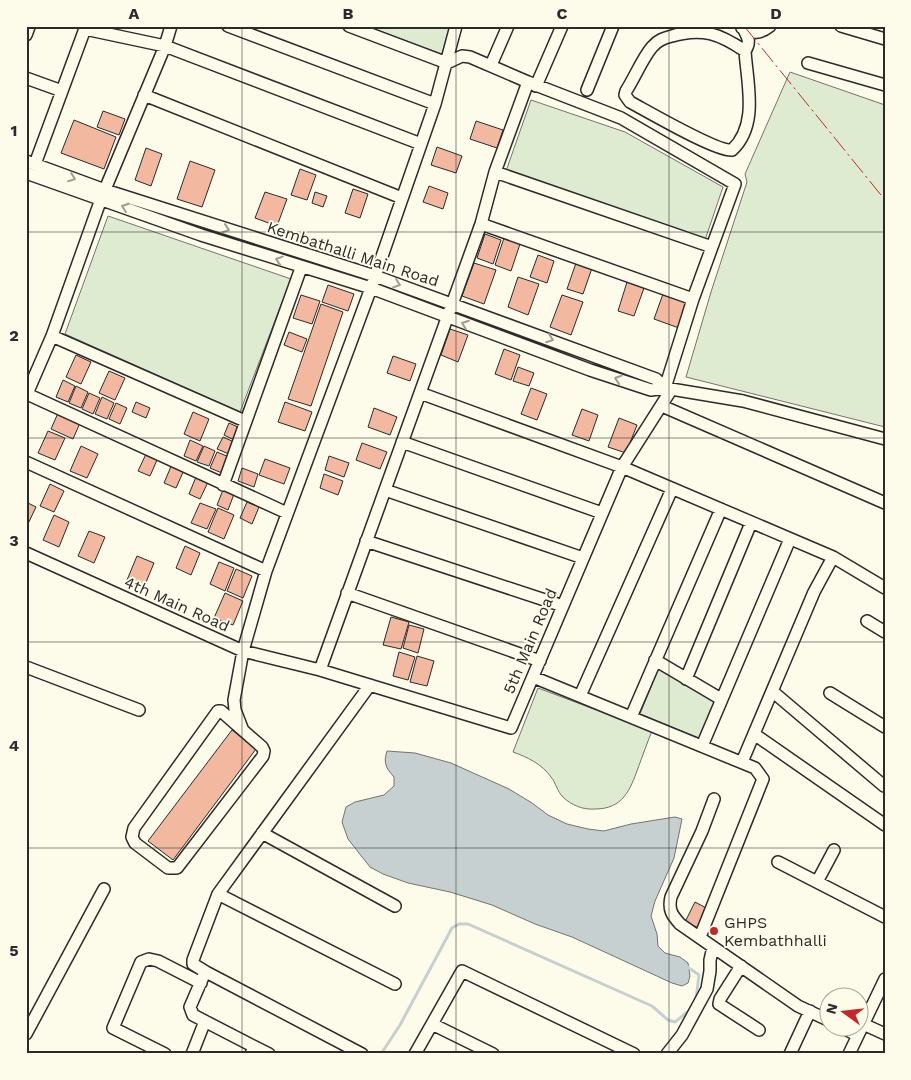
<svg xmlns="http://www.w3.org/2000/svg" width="911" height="1080" font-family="'Work Sans',sans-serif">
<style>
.green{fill:#deebd1;stroke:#74746e}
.water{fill:#c7d0d0;stroke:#74746e}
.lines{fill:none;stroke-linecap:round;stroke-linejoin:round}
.stream{stroke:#c7d0d0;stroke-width:3}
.building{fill:#f2b8a0;stroke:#2b2b2b}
.minor-casing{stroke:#2b2b2b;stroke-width:14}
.minor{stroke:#fdfbea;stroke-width:11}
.power{stroke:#c62828;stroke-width:1;stroke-dasharray:18 4 2.5 4;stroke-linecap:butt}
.oneway{stroke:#9e9d94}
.grid{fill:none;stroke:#2b2b2b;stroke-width:1;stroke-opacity:0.55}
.poi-dot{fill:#c62828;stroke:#fdfbea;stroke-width:2}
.labels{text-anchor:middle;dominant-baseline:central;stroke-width:4;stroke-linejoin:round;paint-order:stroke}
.street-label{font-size:16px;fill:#2b2b2b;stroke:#fdfbea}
.poi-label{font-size:16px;fill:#2b2b2b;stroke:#fdfbea;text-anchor:start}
.neatline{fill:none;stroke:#2b2b2b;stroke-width:2}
.grid-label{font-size:16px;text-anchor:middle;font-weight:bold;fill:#2b2b2b}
</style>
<rect width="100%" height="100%" fill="#fdfbea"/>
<path class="green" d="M376,26H450L442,54L375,29Z
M790,72L885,105V427L686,377L711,292L747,182L745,174Z
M531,100L625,132L723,187L705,240L506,171Z
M108,216L291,279L240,412L65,334Z
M660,665L717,702L701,739L640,714Z
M538,688L652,731C647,743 643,755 638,768C630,790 623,809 595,809C583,810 571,805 563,797C557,791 556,783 551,777C542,764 527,757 513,752Z"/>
<path class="water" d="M387,751L415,753L451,763L509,789L532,803L548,815L567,824L588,829L604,831L631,824L675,817L682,819L674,858L655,901L651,916L657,934L658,946L665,953L680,957L688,963L690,976L688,983L682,986L672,983L572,937L535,924L492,905L450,892L408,883L383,874L370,867L348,839L342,822L346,807L355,802L384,795L394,786V777C386,768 383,763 387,751Z"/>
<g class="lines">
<path class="stream" d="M686,966L699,975L696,1000
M381,1054L400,1025L452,928L459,924H468L652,1006L668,1020L675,1022L691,1009"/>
</g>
<path class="building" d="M103,111L125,119L119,135L97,127Z
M74,120L116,137L104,169L61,153Z
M476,121L503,130L497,148L470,139Z
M437,147L462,156L456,173L431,165Z
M146,148L162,154L151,186L135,180Z
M190,161L215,170L202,207L177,199Z
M300,169L316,175L307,200L291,195Z
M429,186L448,193L443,209L423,202Z
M353,189L368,194L360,218L345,213Z
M265,192L287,199L277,226L255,218Z
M315,192L327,196L323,207L312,203Z
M485,234L501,240L493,264L477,258Z
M504,238L520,244L511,271L495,265Z
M538,255L554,261L547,283L530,277Z
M474,263L496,270L484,304L462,296Z
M576,263L592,268L583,294L567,289Z
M518,277L539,284L528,315L508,307Z
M627,282L644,288L634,316L618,311Z
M328,285L354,294L348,311L322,302Z
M663,294L688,302L679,328L654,319Z
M301,295L320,301L312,324L293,318Z
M562,295L583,302L571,335L550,327Z
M321,304L343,312L311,406L288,399Z
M450,329L468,335L458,362L441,355Z
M289,332L307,339L302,352L284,345Z
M504,349L520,355L511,380L495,374Z
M76,355L91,362L81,384L66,377Z
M393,356L416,364L410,381L387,373Z
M518,367L534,373L529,386L513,381Z
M109,371L125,378L115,400L99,393Z
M63,380L75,386L68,402L56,397Z
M76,386L88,392L81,408L69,403Z
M531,388L547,394L537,420L521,414Z
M89,393L100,398L93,414L82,409Z
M102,397L114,403L107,419L95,414Z
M136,402L150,408L146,418L132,412Z
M285,402L312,412L305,431L278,422Z
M116,403L127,408L120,424L109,419Z
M374,408L397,417L390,435L368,427Z
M582,409L598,415L589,441L572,435Z
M193,412L209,419L200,441L184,434Z
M58,413L80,423L73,439L51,429Z
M619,418L637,425L626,453L608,447Z
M229,423L240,428L234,440L224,435Z
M48,431L65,438L55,460L38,453Z
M223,437L234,442L229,454L217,449Z
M190,440L203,446L196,461L184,456Z
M362,443L387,452L380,469L356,460Z
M81,446L98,454L87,478L70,471Z
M204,446L215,451L209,466L197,462Z
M217,452L229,457L222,473L210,468Z
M146,454L157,460L150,476L138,471Z
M329,456L349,463L344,477L325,470Z
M265,459L290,468L284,484L259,475Z
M172,464L184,470L176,488L164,483Z
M242,468L258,474L254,487L238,481Z
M324,474L343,481L338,495L320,488Z
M196,477L208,482L200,499L189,494Z
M50,484L64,491L54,512L40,506Z
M223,490L234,494L228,510L217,505Z
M26,502L36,507L26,528Z
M247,502L259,507L252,524L240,518Z
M200,503L216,509L207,529L191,523Z
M218,508L234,515L224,539L208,532Z
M54,515L69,522L59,547L43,540Z
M89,531L105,537L94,563L78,556Z
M185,546L200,553L191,575L176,568Z
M137,556L154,563L144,587L127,580Z
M219,562L234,568L225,591L210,584Z
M236,569L252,576L243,598L227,591Z
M225,593L243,601L233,625L214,618Z
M391,617L409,622L401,649L383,645Z
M409,625L424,629L418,653L403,648Z
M399,652L415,657L408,680L393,676Z
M417,656L434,661L427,686L410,682Z
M232,730L256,749L173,860L148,841Z
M695,902L710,910L701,929L685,922Z"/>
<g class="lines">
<g class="minor-casing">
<path id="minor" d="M228,26L435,104
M349,26L447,63
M841,26L885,39
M742,28C753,34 760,34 770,26
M743,28C748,37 751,42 745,51C747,83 759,125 732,150C717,152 647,111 630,102L625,95L626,91C635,77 642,59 652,47C658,40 664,38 672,36C702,27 720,34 745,51
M85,29L165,46L421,144
M26,35L29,27L27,26
M447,63L462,56L470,57L528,82L621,118L735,184L693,299L665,388
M808,63L885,85
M491,65L508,26
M26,78L62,91
M536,86L562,26
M587,90L613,26
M144,95L402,198
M26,161L105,190L375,276L656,379L665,388
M35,164L86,26
M495,172L712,247
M26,173L201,235L371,288L590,370L651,390L665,388L743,401L885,439
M481,224L693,299
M52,336L245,421
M420,393L622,467L833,557L885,588
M27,394L287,513
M26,396L52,336L101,199L165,46L171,26
M662,406L885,503
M402,442L602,513
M26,462L266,571
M223,485L301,268
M385,490L583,558
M366,541L563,606
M26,553L243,651L320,670L511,728L622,467L671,390
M347,593L540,661
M867,621L885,632
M655,660L721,699
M26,667L139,710
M320,670L481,224L495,172L528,82
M533,677L755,768L763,779L700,937
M686,679L751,523
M772,691L884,786
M830,693L885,727
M580,696L672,489
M218,711H221L262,747L264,751L263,756L177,868H168L135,843L132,837L134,828Z
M631,717L721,509
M242,728L235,710L234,700L243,651L266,571L371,288L435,104L456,26
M754,734L885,825
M702,746L790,539
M742,762L814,592L833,557
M714,799L702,831L671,897C668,910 672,915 680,924L798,1006L828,1020
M262,833L395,906
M778,862L885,917
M817,882L834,850
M218,894L395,984
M741,966L720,999L719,1004L759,1030
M203,977L190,1007L193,1015L251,1045L253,1049L251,1054
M432,1024L493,1054
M863,1024L885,1034
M843,1028L857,1035
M26,1034L104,889
M251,1045L269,1054
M165,1054L113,1028L141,962L149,959L158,961L201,983
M192,1054L205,1021
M362,1054L206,972L193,964V960L218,894L370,685
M415,1054L462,971L634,1054
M667,1054L682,1035L707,989L710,971V960L713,947
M790,1054L810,1011
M849,1054L885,979"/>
</g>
<use href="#minor" class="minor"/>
<path class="power" d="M744,26L885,200"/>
</g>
<defs><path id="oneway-chevron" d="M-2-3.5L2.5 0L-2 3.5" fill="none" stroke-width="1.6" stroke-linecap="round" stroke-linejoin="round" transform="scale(1.25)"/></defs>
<g class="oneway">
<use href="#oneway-chevron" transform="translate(72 178) rotate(21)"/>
<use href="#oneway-chevron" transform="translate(125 207) rotate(-160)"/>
<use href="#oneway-chevron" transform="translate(226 229) rotate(18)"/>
<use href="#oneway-chevron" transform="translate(279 260) rotate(-162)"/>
<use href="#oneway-chevron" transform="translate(397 284) rotate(19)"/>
<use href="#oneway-chevron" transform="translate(465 324) rotate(-160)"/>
<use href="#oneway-chevron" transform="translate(550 339) rotate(20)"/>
<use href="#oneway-chevron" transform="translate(618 379) rotate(-162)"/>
</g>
<path class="grid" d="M242,26V1054M456,26V1054M669,26V1054M26,232H885M26,438H885M26,642H885M26,848H885"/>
<circle class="poi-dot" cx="714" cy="931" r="5"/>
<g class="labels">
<g class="street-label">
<text transform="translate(353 254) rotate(18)">Kembathalli Main Road</text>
<text transform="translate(177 604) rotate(24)">4th Main Road</text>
<text transform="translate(530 641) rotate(-67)">5th Main Road</text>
</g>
<g class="poi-label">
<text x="724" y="922">GHPS<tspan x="724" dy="18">Kembathhalli</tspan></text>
</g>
</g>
<rect width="911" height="1080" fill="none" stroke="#fdfbea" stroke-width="55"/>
<g transform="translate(844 1012) rotate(285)"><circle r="24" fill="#fdfbea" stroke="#a9a89e"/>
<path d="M0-4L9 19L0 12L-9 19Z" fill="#c62828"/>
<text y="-8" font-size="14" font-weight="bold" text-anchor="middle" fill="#2b2b2b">N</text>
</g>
<rect x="28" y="28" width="856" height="1024" class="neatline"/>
<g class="grid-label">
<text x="134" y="19">A</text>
<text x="348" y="19">B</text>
<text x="562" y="19">C</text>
<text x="776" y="19">D</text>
<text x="14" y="136">1</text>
<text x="14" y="341">2</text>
<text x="14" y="546">3</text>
<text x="14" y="751">4</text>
<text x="14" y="956">5</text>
</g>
</svg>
